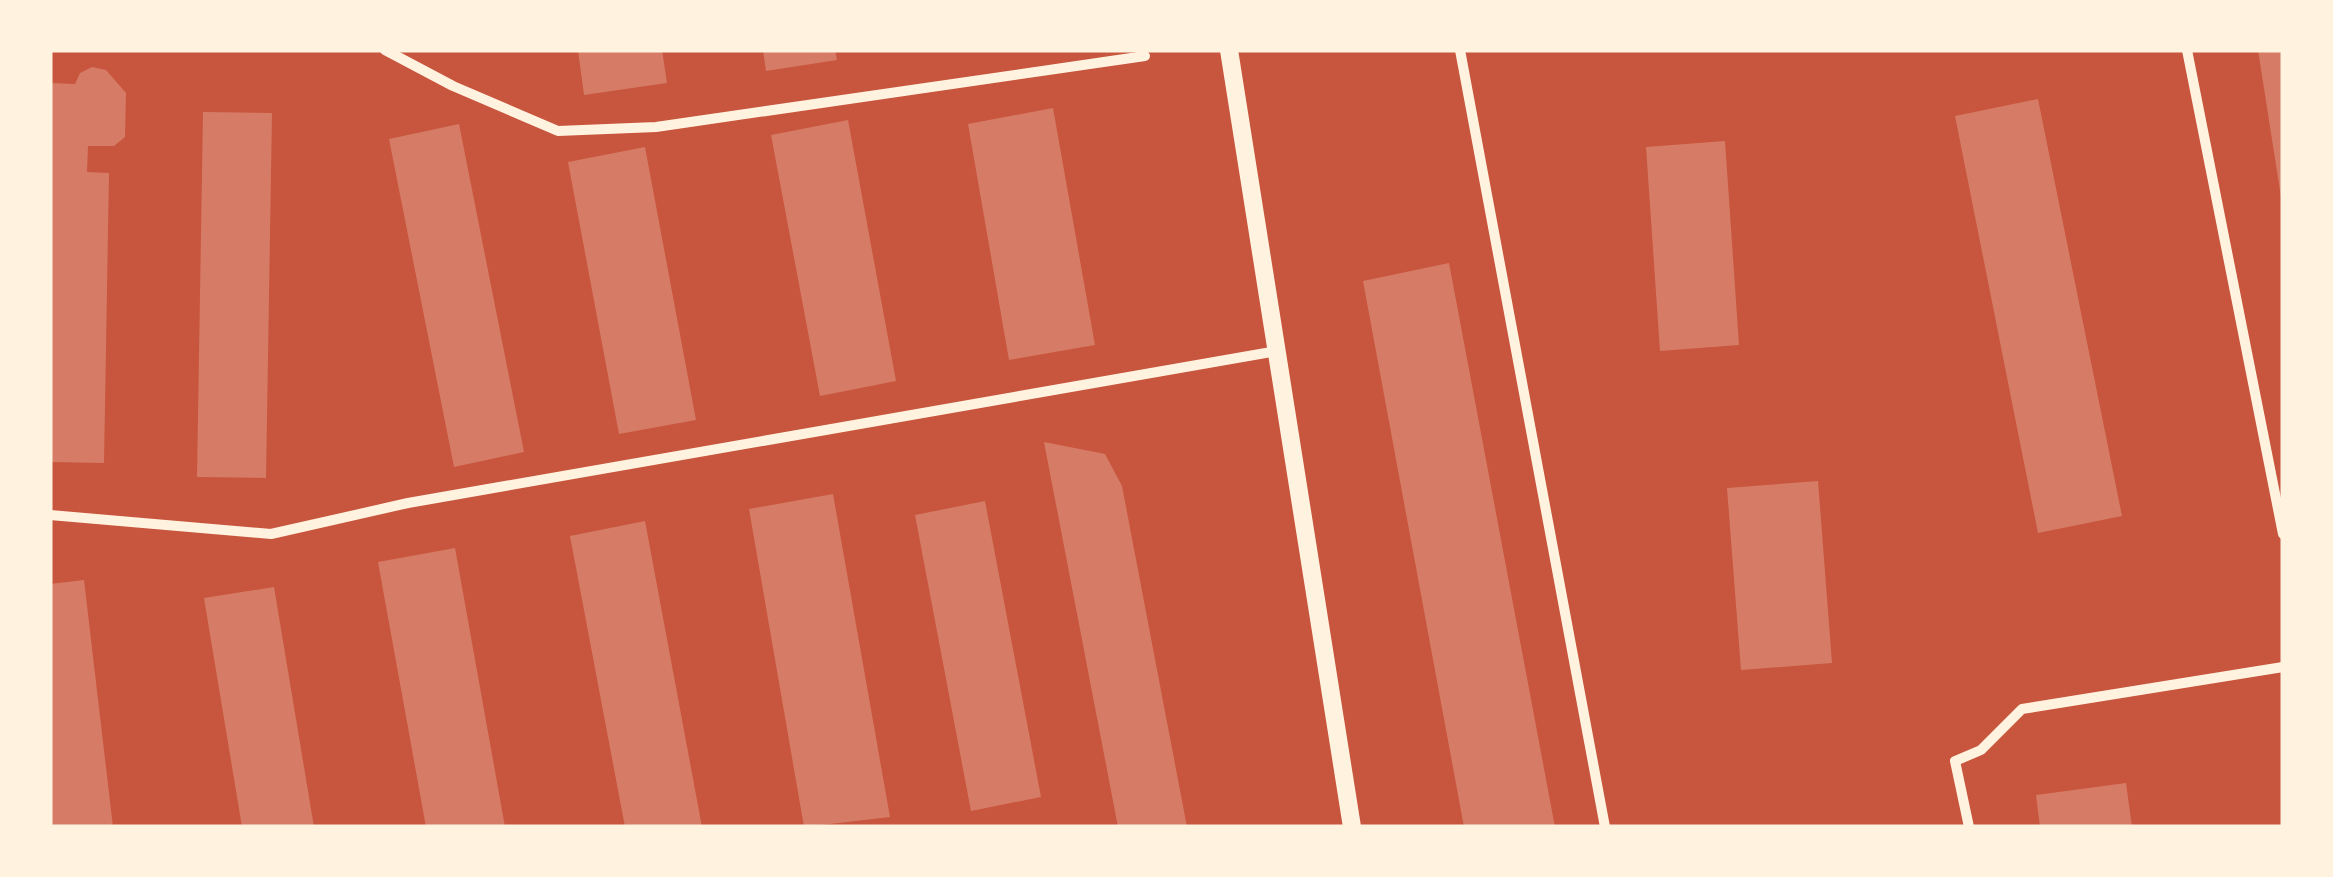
<svg xmlns="http://www.w3.org/2000/svg" width="2333" height="877" font-family="Lato,sans-serif">
<style>
.building{fill:#d67c66}
.lines{fill:none;stroke-linecap:round;stroke-linejoin:round}
.minor{stroke:#fff3e0;stroke-width:10}
.tertiary{stroke:#fff3e0;stroke-width:18}
</style>
<rect width="100%" height="100%" fill="#c8553d"/>
<path class="building" d="M578,50H662L667,83L584,95Z
M763,50H835L837,60L766,71Z
M2258,50H2283V196L2281,197Z
M92,67L106,70L126,93L125,137L114,146H88L87,172L109,173L104,463L50,462V83L75,84L80,73Z
M2038,99L2122,516L2038,533L1955,116Z
M1053,108L1095,345L1009,360L968,124Z
M203,112L272,113L266,478L197,477Z
M848,120L896,381L820,396L771,135Z
M459,124L524,452L454,467L389,139Z
M1725,141L1739,345L1660,351L1646,147Z
M645,147L696,420L619,434L568,162Z
M1449,263L1555,827H1464L1363,281Z
M1044,442L1105,454L1122,486L1187,827H1118Z
M1818,481L1832,663L1741,670L1727,488Z
M833,494L890,817L804,827L749,509Z
M985,501L1041,797L971,811L915,515Z
M645,521L702,827H625L570,536Z
M455,548L505,827H426L378,562Z
M84,580L113,827H50V584Z
M274,587L314,827H242L204,598Z
M2126,783L2132,827H2040L2036,795Z"/>
<g class="lines">
<path class="minor" d="M385,50L453,86L558,131L656,127L1145,56
M1460,50L1605,827
M2187,50L2283,534
M50,515L271,534L408,503L1277,351
M1969,827L1955,761L1981,750L2022,709L2283,667"/>
<path class="tertiary" d="M1229,50L1352,827"/>
</g>
<rect width="2333" height="877" fill="none" stroke="#fff3e0" stroke-width="105"/>
</svg>
